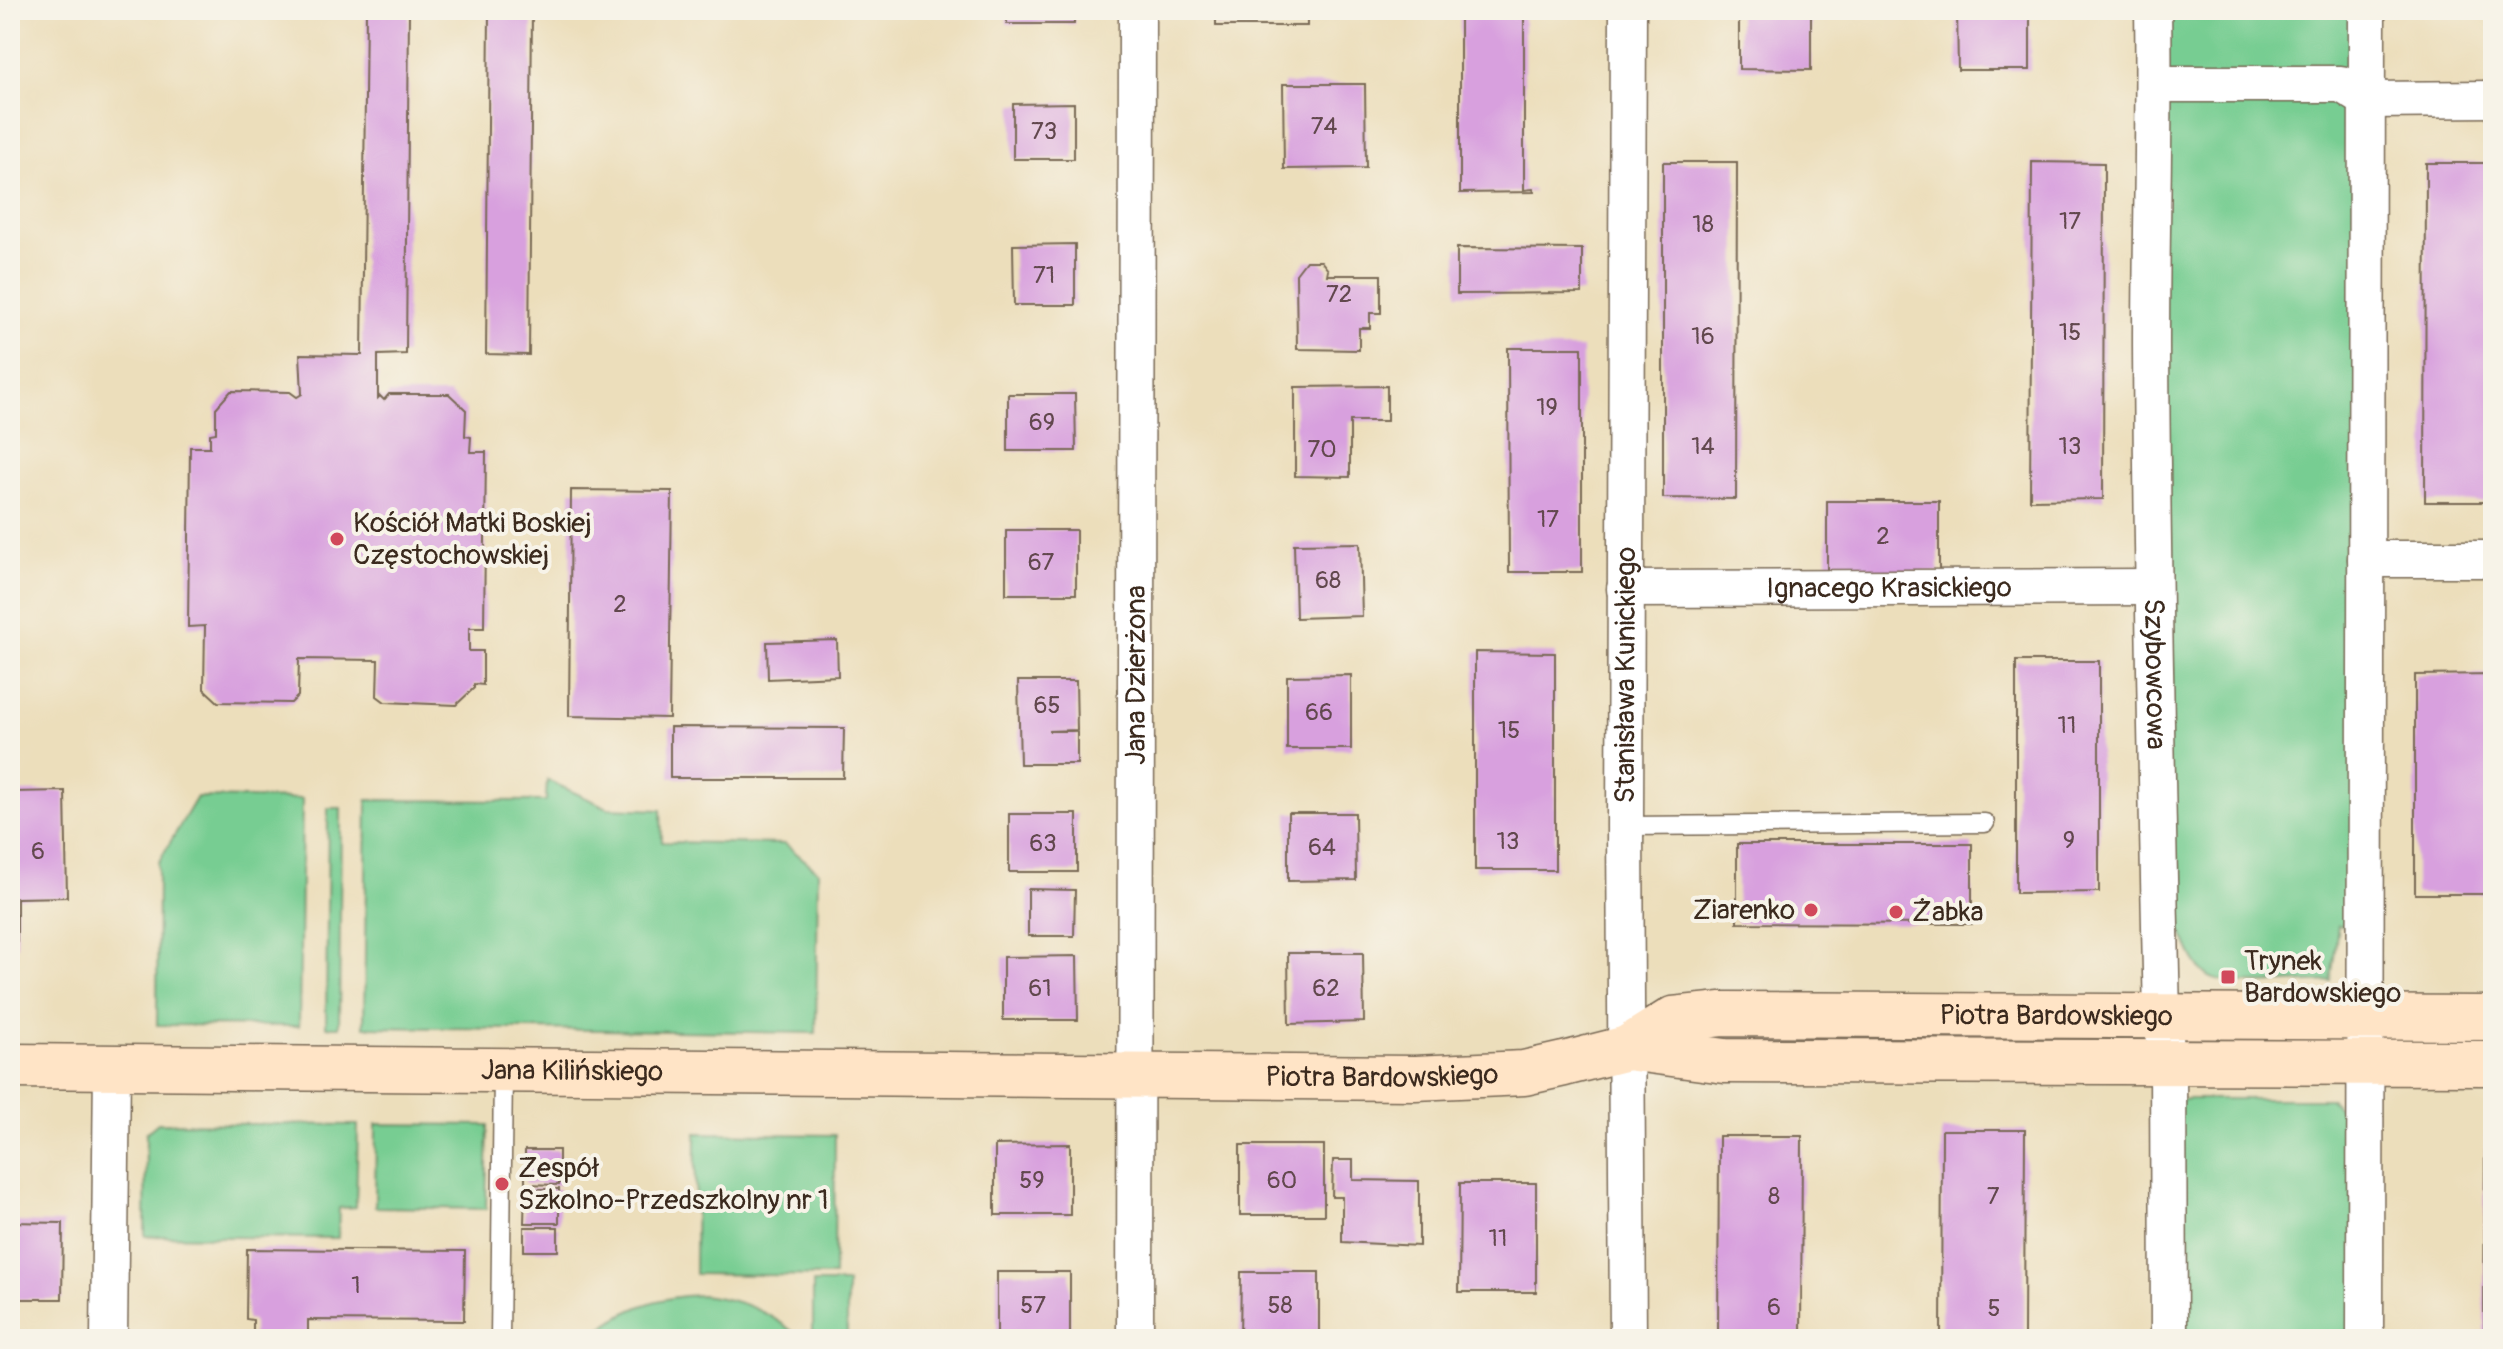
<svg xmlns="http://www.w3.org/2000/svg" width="2503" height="1349" font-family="Pangolin,sans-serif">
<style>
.green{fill:#77cd92;stroke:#597c58;stroke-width:2}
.building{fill:#d8a0de}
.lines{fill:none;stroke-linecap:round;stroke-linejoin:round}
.lane-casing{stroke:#796955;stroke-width:21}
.street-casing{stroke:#796955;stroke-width:39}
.secondary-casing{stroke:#796955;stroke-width:47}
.lane{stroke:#fff;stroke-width:18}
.street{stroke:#fff;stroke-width:36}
.secondary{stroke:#ffe4c6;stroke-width:44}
.poi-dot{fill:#d1495b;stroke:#f7f3e8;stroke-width:3}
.labels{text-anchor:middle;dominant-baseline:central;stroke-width:8;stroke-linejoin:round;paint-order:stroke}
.number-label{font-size:24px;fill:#62484e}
.poi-label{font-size:28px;fill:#3b2a1e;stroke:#f7f3e8;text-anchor:start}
.street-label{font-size:28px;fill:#3b2a1e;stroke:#f7f3e8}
</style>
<rect width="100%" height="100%" fill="#f7f3e8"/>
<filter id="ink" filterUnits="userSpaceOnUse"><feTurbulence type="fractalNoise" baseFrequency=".0125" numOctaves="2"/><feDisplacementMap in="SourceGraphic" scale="16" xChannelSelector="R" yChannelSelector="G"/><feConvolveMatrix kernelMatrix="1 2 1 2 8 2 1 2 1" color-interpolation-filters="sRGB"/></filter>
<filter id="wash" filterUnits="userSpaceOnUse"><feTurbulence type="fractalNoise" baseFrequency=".006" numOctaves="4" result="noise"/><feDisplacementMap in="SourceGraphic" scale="32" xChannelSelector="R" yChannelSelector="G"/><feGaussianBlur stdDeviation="1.8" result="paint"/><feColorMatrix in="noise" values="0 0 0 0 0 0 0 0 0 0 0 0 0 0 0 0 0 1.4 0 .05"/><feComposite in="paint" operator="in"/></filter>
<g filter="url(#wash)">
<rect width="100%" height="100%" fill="#ecdebb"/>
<path class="green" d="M2153,10H2367L2365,927L2338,925L2331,981C2308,982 2224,988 2208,976C2193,965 2188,945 2180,929L2160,931Z
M547,780L608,808L661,810L662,842L785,844L818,871L816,1033L364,1027L367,800L546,801Z
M197,797L302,799L299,1026L157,1025L158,863Z
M328,808H341L339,1027H326Z
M2189,1099H2330L2337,1107L2365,1106V1339H2169L2168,1101Z
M158,1123L358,1125L356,1207L339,1208L338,1238L145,1236L146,1133Z
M376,1124L488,1125L486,1209L375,1207Z
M696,1133L835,1135L834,1276L695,1274Z
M813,1283H847V1339H813Z
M701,1295C740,1299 772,1312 801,1339H588C621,1310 656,1296 701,1295Z"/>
<g id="blocks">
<path class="building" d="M366,10H409L406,354L378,355V398L380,396L384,400L389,394H449L466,410L465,436L471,437L470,452H486L484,628H469V651H483V685L474,684V688L456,705L385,702L377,696L378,660L299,659L298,696L291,703L218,702L204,689L205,626L188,627L190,447H210V434L216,433V408L231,391L290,392L297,397L302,394L300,354L362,355Z
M489,10H532L529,355L486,354Z
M1007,10H1074V24H1007Z
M1216,10H1307V26H1216Z
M1460,10H1524V190L1533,189L1534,192L1460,193Z
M1739,10H1811V70L1739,69Z
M1957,10H2030V70H1958Z
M1283,84H1365L1366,168L1284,169Z
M1074,103V159H1013V104Z
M1663,162H1737L1736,499L1663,498Z
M2032,162L2104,163L2103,499L2030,500Z
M2426,163H2493V502H2425Z
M1075,244V305H1014L1013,245Z
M1457,248L1582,249V293L1457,294Z
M1306,261H1321L1328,270L1327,275H1381V313H1370V328H1359V350L1297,349L1296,274Z
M1508,348H1582V572H1509Z
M1387,386V421H1350V477L1295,476V387Z
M1008,394H1075L1076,451H1008Z
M571,490L672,491L669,718L569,716Z
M1827,501H1939V572H1827Z
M1006,530H1076V594H1006Z
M1360,543L1362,616L1296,618L1294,544Z
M837,640L838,676L768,679L767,642Z
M1475,652L1555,653V870H1475Z
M2016,661H2099V892L2016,893Z
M2493,674V894H2415V675Z
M1351,675V749H1287V676Z
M1018,681H1076L1077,730L1048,731H1077V764H1020Z
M670,727L844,728L843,778H670Z
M65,791L67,897L17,898V947L10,948V804H13L12,792Z
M1288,813H1355L1356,880L1288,881Z
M1009,814H1077V872H1009Z
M1737,844H1972V924L1737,923Z
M1028,889L1075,890L1074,936H1028Z
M1288,953H1363L1364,1022L1289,1024Z
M1077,956L1078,1020H1003V957Z
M1942,1130H2025L2024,1339H1941Z
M2485,1134H2493V1339H2484Z
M1719,1136H1802L1801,1339H1718Z
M1070,1144V1215H995V1145Z
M1240,1145H1324V1215H1240Z
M525,1150H559V1185L525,1184Z
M1333,1160H1353V1180L1419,1181V1246L1342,1242V1197H1332Z
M1460,1183H1536V1292H1459Z
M525,1189H559V1223H524Z
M10,1222L63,1223L62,1299H10Z
M524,1227H558V1251H524Z
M247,1249L465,1251L464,1321L308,1320V1339H253V1320L246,1319Z
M997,1272H1070V1339H997Z
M1241,1272H1319V1339H1240Z"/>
</g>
</g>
<g filter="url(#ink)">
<use href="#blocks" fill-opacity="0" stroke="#796955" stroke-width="2"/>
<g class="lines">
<g class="lane-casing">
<path id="lane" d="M1625,826L1985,823
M500,1339L503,1071"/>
</g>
<g class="street-casing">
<g id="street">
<path id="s1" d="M2153,10C2155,121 2151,232 2151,344C2152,568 2157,793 2162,1017L2168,1062L2169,1339"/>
<path d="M2155,84H2341L2367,100L2493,99"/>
<path d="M2366,559H2493"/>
<path id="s2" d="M1625,589L2152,587"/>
<path d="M109,1339L112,1067"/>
<path id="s3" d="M1135,1339L1137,10"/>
<path id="s4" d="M1628,1339L1625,826L1628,10"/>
<path d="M2365,1339L2367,10"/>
</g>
</g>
<g class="secondary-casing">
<g id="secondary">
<path d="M1627,1048L1725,1061L2493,1063"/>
<path id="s5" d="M10,1066L1415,1078L1524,1073L1564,1064L1627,1048L1673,1019L1722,1014L2493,1018"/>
</g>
</g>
<use href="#lane" class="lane"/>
<use href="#street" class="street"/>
<use href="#secondary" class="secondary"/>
</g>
</g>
<g class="poi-dot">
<circle cx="337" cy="539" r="8"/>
<circle cx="1811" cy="910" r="8"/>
<circle cx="1896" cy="912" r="8"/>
<rect x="2220" y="969" width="16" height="16" rx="4"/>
<circle cx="502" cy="1184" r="8"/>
</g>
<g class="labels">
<g class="number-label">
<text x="1324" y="126">74</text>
<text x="1044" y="131">73</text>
<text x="2070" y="221">17</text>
<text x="1703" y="224">18</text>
<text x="1044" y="275">71</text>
<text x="1339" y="294">72</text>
<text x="2070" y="332">15</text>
<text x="1703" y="336">16</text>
<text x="1547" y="407">19</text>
<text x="1042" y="422">69</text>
<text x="1703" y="446">14</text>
<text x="2070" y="446">13</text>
<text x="1322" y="449">70</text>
<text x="1548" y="519">17</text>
<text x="1883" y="536">2</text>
<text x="1041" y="562">67</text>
<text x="1328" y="580">68</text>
<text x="620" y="604">2</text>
<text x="1047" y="705">65</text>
<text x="1319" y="712">66</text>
<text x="2067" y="725">11</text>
<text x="1509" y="730">15</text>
<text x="2069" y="840">9</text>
<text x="1508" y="841">13</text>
<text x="1043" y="843">63</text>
<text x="1322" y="847">64</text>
<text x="38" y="851">6</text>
<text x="1040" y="988">61</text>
<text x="1326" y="988">62</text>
<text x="1032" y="1180">59</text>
<text x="1282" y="1180">60</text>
<text x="1774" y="1196">8</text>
<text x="1993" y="1196">7</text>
<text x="1498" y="1238">11</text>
<text x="356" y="1285">1</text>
<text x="1033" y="1305">57</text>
<text x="1280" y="1305">58</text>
<text x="1774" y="1307">6</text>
<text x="1994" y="1308">5</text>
</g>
<g class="poi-label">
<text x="353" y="523">Kościół Matki Boskiej<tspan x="353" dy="32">Częstochowskiej</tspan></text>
<text x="1795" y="910" text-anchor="end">Ziarenko</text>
<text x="1912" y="912">Żabka</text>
<text x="2244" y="961">Trynek<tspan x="2244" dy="32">Bardowskiego</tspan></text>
<text x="518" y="1168">Zespół<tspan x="518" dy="32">Szkolno-Przedszkolny nr 1</tspan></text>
</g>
<g class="street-label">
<text stroke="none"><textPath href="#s2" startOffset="264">Ignacego Krasickiego</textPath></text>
<text stroke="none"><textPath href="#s3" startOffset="664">Jana Dzierżona</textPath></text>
<text stroke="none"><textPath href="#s4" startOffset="664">Stanisława Kunickiego</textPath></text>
<text stroke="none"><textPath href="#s1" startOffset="664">Szybowcowa</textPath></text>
<text stroke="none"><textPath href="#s5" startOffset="2058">Piotra Bardowskiego</textPath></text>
<text stroke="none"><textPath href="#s5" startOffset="562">Jana Kilińskiego</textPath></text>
<text stroke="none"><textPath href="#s5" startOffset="1372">Piotra Bardowskiego</textPath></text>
</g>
</g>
<rect width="2503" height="1349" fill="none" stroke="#f7f3e8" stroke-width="40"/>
</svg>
